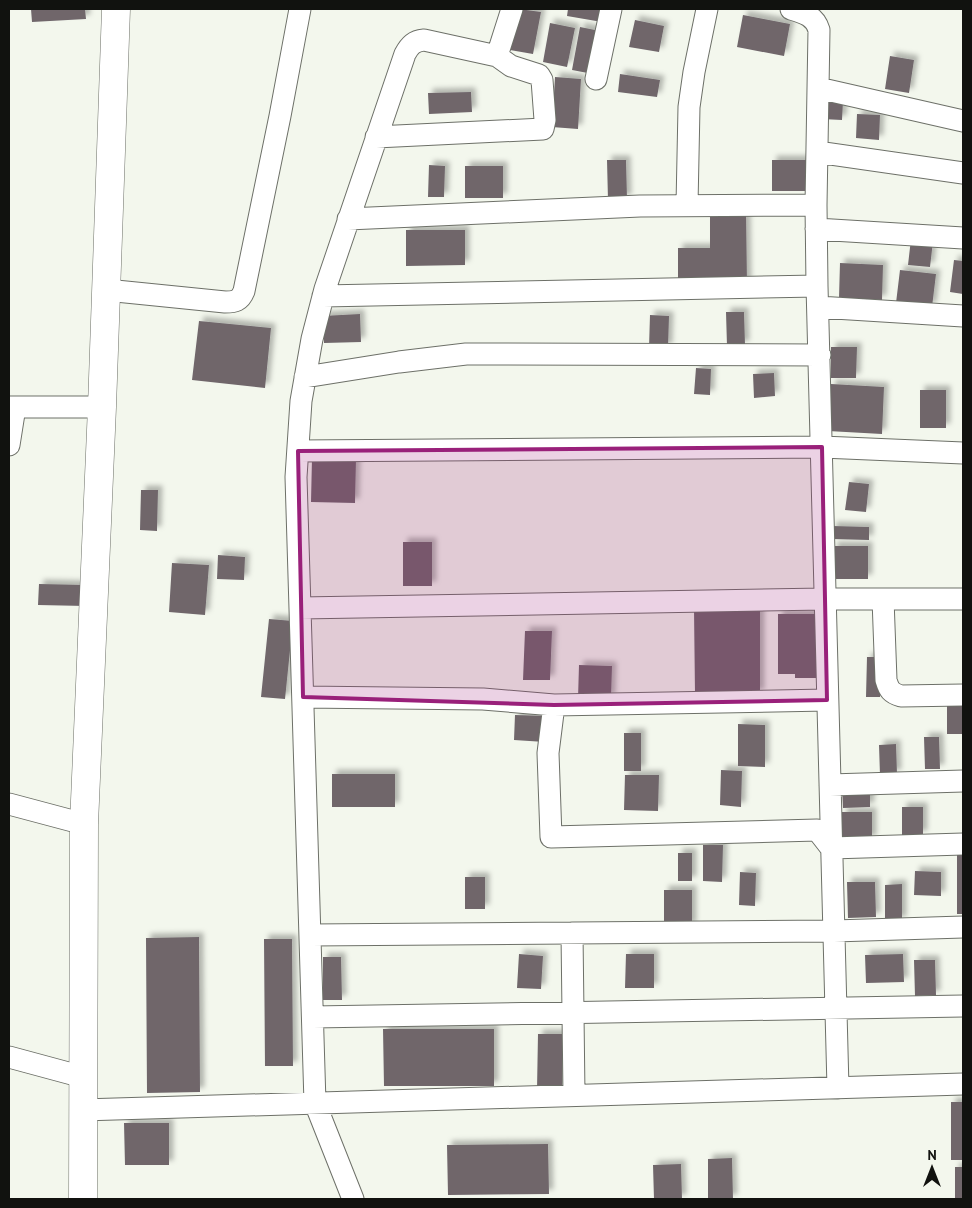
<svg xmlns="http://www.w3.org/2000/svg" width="972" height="1208" font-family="'PT Sans',sans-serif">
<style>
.building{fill:#6f666b;filter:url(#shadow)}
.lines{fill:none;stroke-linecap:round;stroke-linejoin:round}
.street-casing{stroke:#6d7068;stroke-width:23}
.secondary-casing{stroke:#6d7068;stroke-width:29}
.street{stroke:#fff;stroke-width:21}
.secondary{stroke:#fff;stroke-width:28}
.marked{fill:#99207a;fill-opacity:0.2;stroke:#99207a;stroke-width:4;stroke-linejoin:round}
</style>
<defs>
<filter id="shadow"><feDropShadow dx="4.5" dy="-4.5" stdDeviation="2.5" flood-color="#0004"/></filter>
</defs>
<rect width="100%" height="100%" fill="#f3f7ed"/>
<path class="building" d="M31,9H85L86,19L32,22Z
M519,9L541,12L533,54L510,50Z
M568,9H605L602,22L567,16Z
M743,15L790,24L784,56L737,47Z
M635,20L664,26L659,52L629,47Z
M550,23L575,28L567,67L543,62Z
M580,27L600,31L593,74L572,70Z
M890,56L914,60L909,93L885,89Z
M620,74L660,80L657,97L618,92Z
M555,77L581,79L578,129L552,127Z
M471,92L472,112L429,114L428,93Z
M823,100L843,101L842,120L822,119Z
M857,114L880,115L879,140L856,138Z
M607,160H626L627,199L608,200Z
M772,160H809V191H772Z
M429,165L445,166L444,197H428Z
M465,166H503V198H465Z
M710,208H746L747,285H678V248H710Z
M406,230H465V265L406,266Z
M911,239L933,241L930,267L908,265Z
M954,260L963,261V294L950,292Z
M840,263L883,265L882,300L839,298Z
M900,270L936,274L932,307L896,303Z
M726,312H744L745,345L727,346Z
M360,314L361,342L324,343L323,316Z
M650,315L669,316L668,348H649Z
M199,321L271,328L265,388L192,380Z
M831,347H857L856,378H831Z
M696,368L711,369L710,395L694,394Z
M774,373L775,396L754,398L753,374Z
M831,384L884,387L882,434L828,431Z
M920,390H946V428H920Z
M312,458L356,459L355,503L311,502Z
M849,482L869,484L866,512L845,510Z
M141,490H158L157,531L140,530Z
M832,526L869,527V540L831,539Z
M403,542H432V586H403Z
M833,546H868V579H833Z
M218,555L245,557L244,580L217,579Z
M172,563L209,565L205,615L169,612Z
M39,584L86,585V606L38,605Z
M694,609H760V694H695Z
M778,614H816V678H795V674H778Z
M269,619L293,621L285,699L261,697Z
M525,631H552L550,680H523Z
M867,657H880V697H866Z
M579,665L612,666L611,699H578Z
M947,704H963V734H947Z
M515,715L546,716L545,742L514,740Z
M738,724L765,725V767L738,766Z
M624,733H641V771H624Z
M924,737H939L940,769H925Z
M896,744L897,774L880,775L879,745Z
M721,770L742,771L741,807L720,805Z
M332,774H395V807H332Z
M625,775H659L658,811L624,810Z
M870,787V807L843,808L842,788Z
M902,807H923V835H902Z
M842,812H872V840H842Z
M703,845H723L722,882L703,881Z
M678,853H692V881H678Z
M957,853H963V914H957Z
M915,871L941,872V896L914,895Z
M740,872L756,873L755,906L739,905Z
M465,877H485V909H465Z
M847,882H875L876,917L848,918Z
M902,884V921H885V885Z
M664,890H692V927H664Z
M199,937L200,1092L147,1093L146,938Z
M264,939H292L293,1066H265Z
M519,954L543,956L541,989L517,988Z
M626,954H654V988H625Z
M903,954L904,982L866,983L865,955Z
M323,957H341L342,1000H323Z
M914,960H935L936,995L915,996Z
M383,1029H494V1086H384Z
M538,1034H562V1090H537Z
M951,1102H963V1160H951Z
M124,1123H169V1165H125Z
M548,1144L549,1194L448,1195L447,1145Z
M732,1158L733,1199H708V1159Z
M681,1164L682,1199H654L653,1165Z
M955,1167H963V1199H955Z"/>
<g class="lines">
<g class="street-casing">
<path id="street" d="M791,9C804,13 815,16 819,30L816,205L817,286L838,1088
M596,79L611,9
M818,88L963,121
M376,137L543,129L545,120L542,80L539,75L511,66L497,56
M817,152L963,173
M687,205L689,107L694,72L707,9
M348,219L640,206L816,205
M816,229L963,238
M106,290L225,302C235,302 240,301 244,291L280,116L300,9
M323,296L817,286
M818,307L963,316
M305,377L399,362L466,354L820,355
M9,407H102
M9,445L15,407
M298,451L822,447L963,453
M883,599L886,680C889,690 891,693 901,696L963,695
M300,608L824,599H963
M303,697L483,699L554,705L827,700
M554,705L548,753L551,837L817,830L831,848L963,844
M830,785L963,781
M9,804L84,824
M572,933L574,1095
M310,935L834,931L963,927
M313,1017L963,1006
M9,1057L83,1077
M82,1110L963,1084
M353,1199L315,1103L296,477L301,401L312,339L325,289L405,54C410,45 414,41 424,40L497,56L512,9"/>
</g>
<g class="secondary-casing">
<path id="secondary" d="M83,1199L84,824L102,407L116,9"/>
</g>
<use href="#street" class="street"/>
<use href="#secondary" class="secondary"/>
</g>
<path class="marked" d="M822,447L827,700L554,705L303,697L298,451Z"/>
<rect width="972" height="1208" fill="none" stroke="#11120f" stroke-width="20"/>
<g transform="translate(932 1168)" stroke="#f3f7ed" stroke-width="4" paint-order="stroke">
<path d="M0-4L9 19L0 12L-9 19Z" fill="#11120f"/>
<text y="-8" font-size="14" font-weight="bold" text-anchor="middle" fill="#11120f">N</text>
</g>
</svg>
